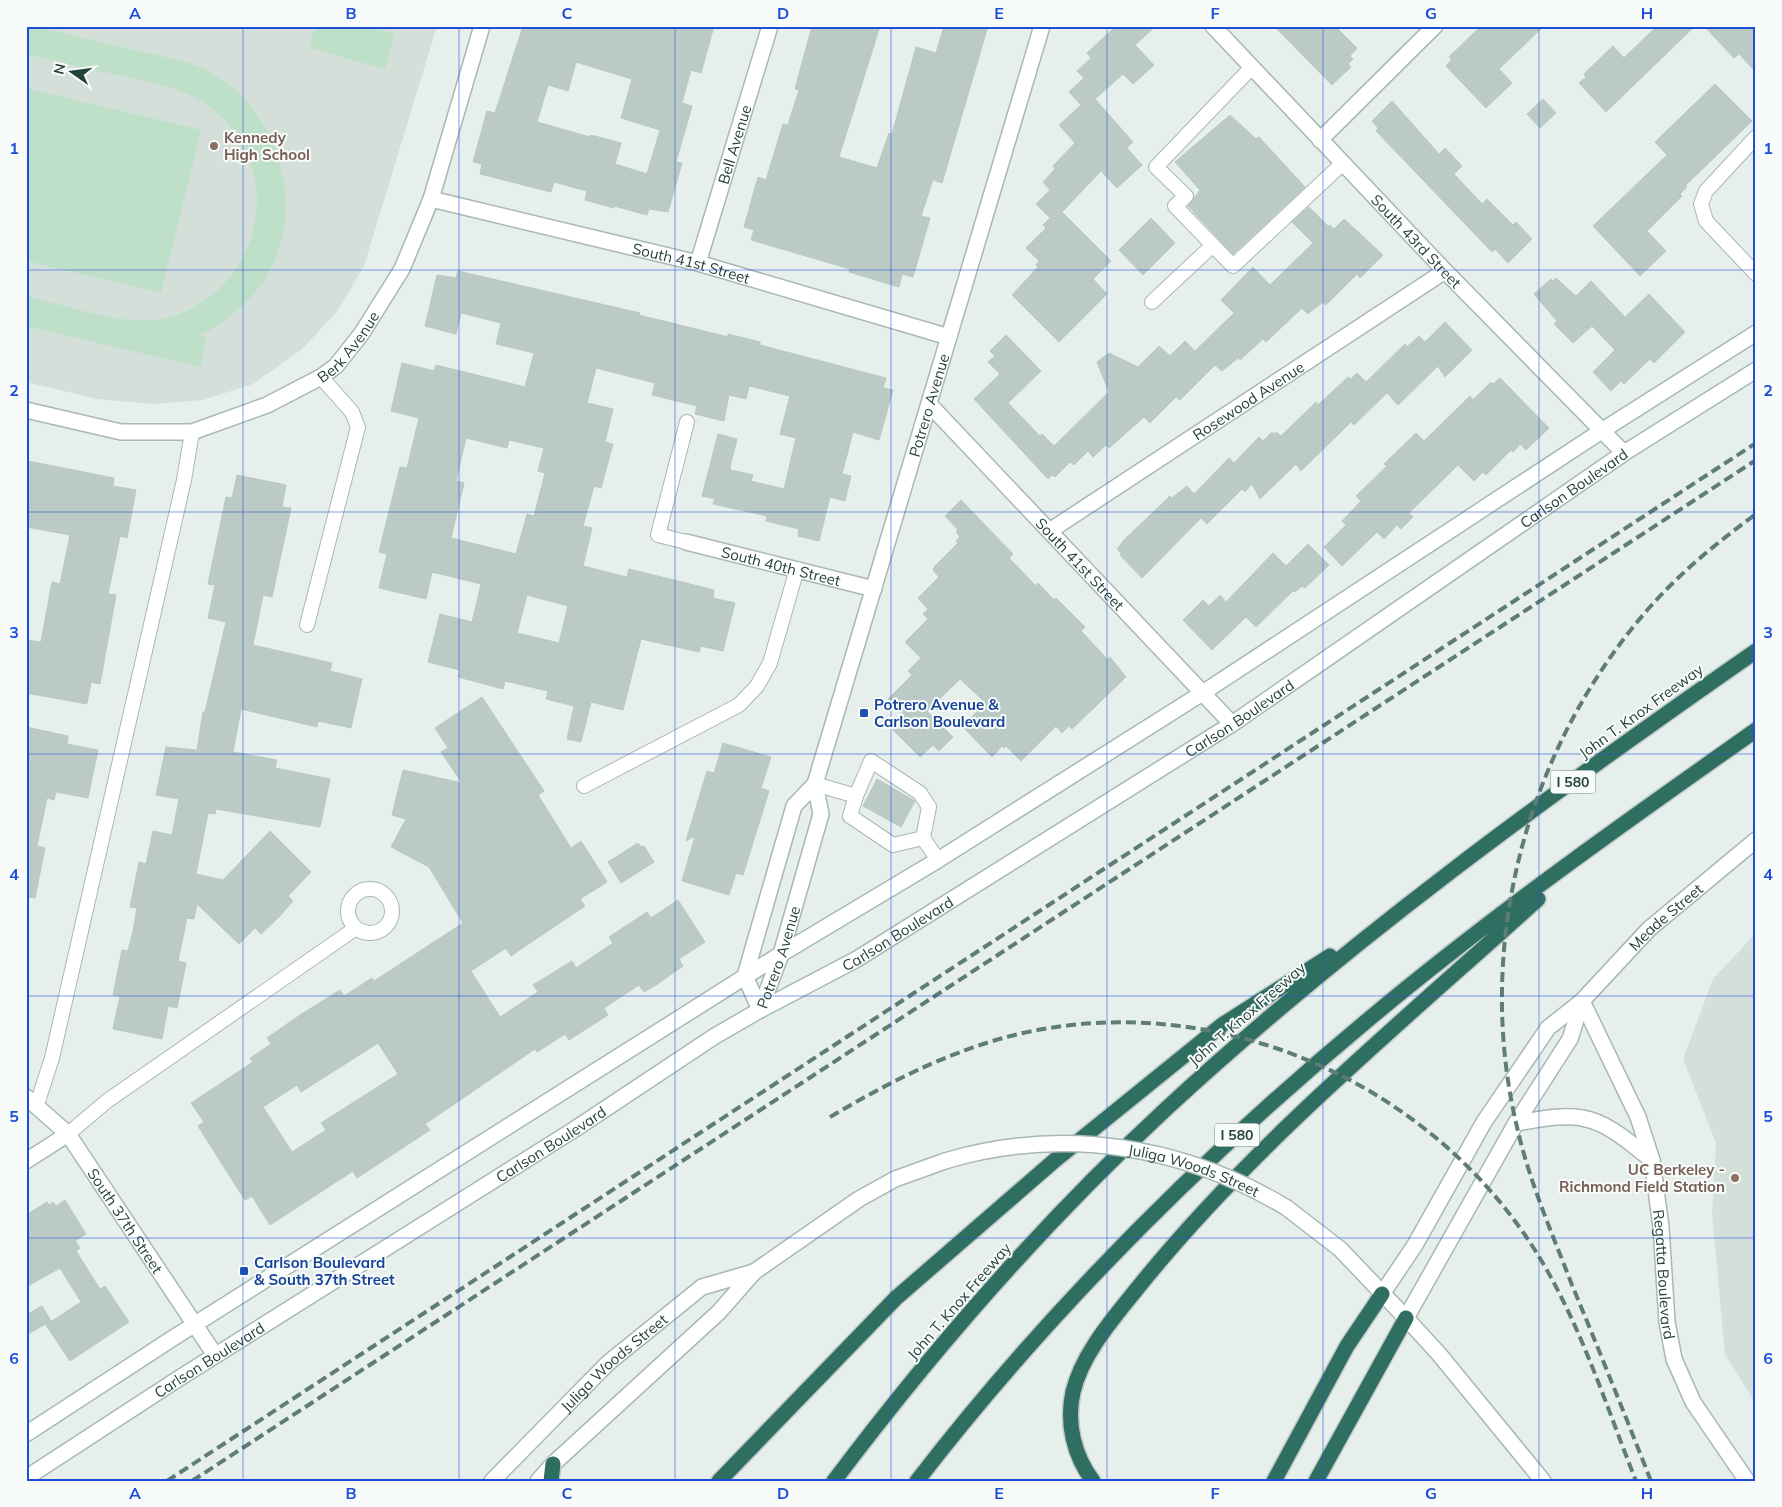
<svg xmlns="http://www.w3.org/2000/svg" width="1782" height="1507" font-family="Mulish,sans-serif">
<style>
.built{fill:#d4dfda}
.green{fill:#bfe0c8}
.building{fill:#bbcac4;stroke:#b8c9c2;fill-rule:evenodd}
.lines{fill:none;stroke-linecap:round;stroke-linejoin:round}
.service-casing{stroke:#a8b8b2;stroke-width:16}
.minor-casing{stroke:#a8b8b2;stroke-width:18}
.tertiary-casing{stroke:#a8b8b2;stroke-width:18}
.secondary-casing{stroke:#a4bbb3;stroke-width:18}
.motorway-casing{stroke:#c2cac8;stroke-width:18}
.service{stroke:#fff;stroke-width:14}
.minor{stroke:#fff;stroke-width:15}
.tertiary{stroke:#fff;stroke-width:15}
.secondary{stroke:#fff;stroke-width:15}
.motorway{stroke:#2f6f62;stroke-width:15}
.rail{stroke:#5f7d75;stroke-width:4;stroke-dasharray:10 5;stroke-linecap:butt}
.tertiary-bridge-casing{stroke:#a8b8b2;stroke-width:18;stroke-linecap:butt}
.tertiary-bridge{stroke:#fff;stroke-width:15}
.grid{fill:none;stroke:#1d4ed8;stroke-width:1;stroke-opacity:0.55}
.education-dot{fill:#8d6e63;stroke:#f7fbf9;stroke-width:2}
.transit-dot{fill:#1a4fb4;stroke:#f7fbf9;stroke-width:2}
.labels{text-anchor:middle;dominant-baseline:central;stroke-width:4;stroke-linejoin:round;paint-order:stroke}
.shield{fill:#f7fbf9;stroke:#637a73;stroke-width:1}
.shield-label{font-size:14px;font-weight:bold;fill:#24423a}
.education-label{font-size:15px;font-weight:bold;fill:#785e54;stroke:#f7fbf9;text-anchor:start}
.street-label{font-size:15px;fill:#24423a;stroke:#f7fbf9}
.transit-label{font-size:15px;font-weight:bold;fill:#164399;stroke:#f7fbf9;text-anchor:start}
.neatline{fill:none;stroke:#1d4ed8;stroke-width:2}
.grid-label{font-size:16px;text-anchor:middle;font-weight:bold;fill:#1d4ed8}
</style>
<rect width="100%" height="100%" fill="#e6efeb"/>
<path class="built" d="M26,26H437L364,266L337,312L301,350L253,384L203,400L153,404L97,399L26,382Z
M1756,933V1404L1725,1354L1712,1213L1716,1143L1683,1059L1713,979Z"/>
<path class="green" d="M26,26H35C69,34 104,43 138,51C164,57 192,61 214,74C288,119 311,229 253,295C237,313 219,325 199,336L206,338L200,367L26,326V296C61,304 122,325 156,320C262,302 295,163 204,103C179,87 150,83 122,76C90,69 58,62 26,54Z
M315,26H366L395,34L385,69L309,48Z
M26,88L201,130L161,293L26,261Z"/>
<path class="building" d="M523,26H714L701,73L691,70L682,103L692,106L676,162L682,163L668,212L649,209L647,215L614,206V208L585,200L587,191L554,182L551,192L480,174L482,164L473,162L487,111L495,113ZM576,62L632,79L621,118L660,130L647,174L615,164L621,143L591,135L590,137L537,122L548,85L568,91Z
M812,26H880L839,157L877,168L889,133L892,134L916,47L936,53L944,26H988L942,183L933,180L921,216L930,218L913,277L902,274L899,287L849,272L850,269L751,240L754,230L744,227L758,177L766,180L783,124L788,125L799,90L795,89Z
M1116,26H1156L1135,45L1154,65L1133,84L1123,74L1095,99L1133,142L1127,148L1142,165L1117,188L1101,171L1062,212L1111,261L1093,279L1107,294L1059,342L1012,295L1038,267L1036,265L1039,261L1026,248L1046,228L1043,225L1050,218L1036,204L1050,190L1043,182L1055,169L1053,166L1075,143L1059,125L1081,105L1069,92L1084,78L1077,71L1091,58L1087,53Z
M1274,26H1335L1357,48L1350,56L1353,59L1348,64L1351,67L1332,85Z
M1481,26H1544L1499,69L1512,83L1486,108L1446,66L1452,59L1449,57Z
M1657,26H1695L1606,112L1579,83L1586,77L1584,74L1613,46L1624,58Z
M1704,26H1756V72L1739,54L1734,58Z
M1715,84L1752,121L1685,186L1687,187L1680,194L1682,196L1647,231L1666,251L1640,276L1593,226L1667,155L1655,142Z
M1543,99L1556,113L1540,128L1527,114Z
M1392,101L1439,154L1445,148L1462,166L1454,174L1482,204L1487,199L1513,225L1516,222L1532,239L1508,263L1495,249L1492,252L1376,131L1378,128L1372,121Z
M1230,115L1256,139L1259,137L1305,187L1233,254L1188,206L1200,190L1175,162Z
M1309,207L1328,226L1330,225L1334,229L1344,219L1383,255L1360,278L1357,274L1326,305L1323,302L1308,314L1302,308L1266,342L1263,339L1240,360L1238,358L1222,371L1215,365L1180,400L1176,397L1150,423L1144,417L1109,448L1106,445L1093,457L1088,451L1074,465L1070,462L1055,477L1052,475L1048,479L974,399L1000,374L988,362L995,356L990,351L1006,335L1041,371L1008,403L1040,436L1042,434L1054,446L1109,392L1097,362L1109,353L1138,367L1159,346L1170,356L1185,341L1195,351L1234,313L1221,300L1253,267L1270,285L1313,243L1292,222Z
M1151,218L1175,243L1143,275L1119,250Z
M458,271L640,313L639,315L728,337V334L760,342V345L886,378L883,388L893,390L879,440L853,432L842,474L851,476L845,501L830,497L819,541L798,536L799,529L766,521L767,516L713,504L715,499L702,496L718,434L737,439L730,467L731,470L753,475L751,481L784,489L796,438L780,434L790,396L749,386L746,399L729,395L724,421L695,414L697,406L652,395L655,383L596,368L587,403L613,409L605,442L613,444L601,488L594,486L583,526L592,528L583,566L627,577L629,569L690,584L714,590L713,598L735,603L723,651L701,646L699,652L641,639L623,710L591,702L581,742L567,739L574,706L546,699L548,691L505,681L503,689L458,677L460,670L428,662L440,614L472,622L481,584L432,572L426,599L379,588L387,554L379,552L400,467L407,468L419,418L391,411L402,363L434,371L436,365L525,387L534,353L496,344L501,323L461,313L456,334L425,326L437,275L456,278ZM466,438L507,448L509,440L544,448L538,471L545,473L534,516L527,514L516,554L451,538L464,483L456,481ZM527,595L568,606L559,643L517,633Z
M1556,278L1576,296L1591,281L1625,317L1649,294L1685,332L1654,363L1650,359L1624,384L1621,381L1611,391L1593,372L1615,350L1592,326L1573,343L1554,324L1557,321L1534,294L1551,279L1553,281Z
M1445,322L1472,350L1445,377L1438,366L1398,405L1387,393L1354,425L1351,422L1301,471L1296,464L1260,499L1252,484L1245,492L1242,489L1207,524L1201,518L1142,578L1120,555L1122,554L1117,549L1124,540L1170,496L1172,498L1187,486L1194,494L1229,458L1234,463L1259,437L1263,441L1272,432L1274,434L1276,432L1281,436L1316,402L1318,405L1348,377L1351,379L1357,373L1366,382L1405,344L1407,347L1419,336L1425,342Z
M1500,378L1549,428L1526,450L1520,444L1513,452L1511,450L1486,475L1483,472L1474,481L1458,465L1409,513L1413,517L1401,529L1397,525L1384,539L1377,532L1342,566L1324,547L1346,525L1342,521L1361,501L1356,496L1387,466L1384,464L1416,433L1424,441L1470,396L1473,400L1491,382L1493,384Z
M28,461L114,478L113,486L136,490L127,538L120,536L108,594L116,595L100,684L91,682L87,704L26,693V640L41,642L52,582L60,584L70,535L26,527Z
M237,475L286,485L282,507L291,508L272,597L263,595L253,645L332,663L330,671L362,679L351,728L318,721L317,727L241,709L233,752L277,760L275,768L330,779L320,827L216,809L215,814L208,813L196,874L223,880L270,831L311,872L288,896L293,901L279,917L261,934L255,928L239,944L197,904L194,919L187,918L178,961L186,963L177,1008L168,1006L162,1039L113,1029L120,996L113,995L122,950L128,951L133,931L137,908L130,907L139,862L146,864L153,831L172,835L179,799L156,795L166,747L197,750L203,712H205L226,622L208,618L215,585L208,584L226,497L232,498Z
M961,500L1013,554L1009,558L1036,586L1038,583L1054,600L1056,598L1085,627L1081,631L1108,660L1110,657L1126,677L1072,729L1069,726L1062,733L1056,726L1021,761L1006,746L1004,748L1002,746L992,757L962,726L986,703L960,679L927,711L953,737L939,751L933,745L920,757L891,728L905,715L888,699L912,675L908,671L921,658L905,642L928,619L923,614L928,609L918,598L939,577L933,570L935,566L958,543L956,541L960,537L956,532L958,530L945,516Z
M1308,544L1329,565L1305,588L1302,586L1295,592L1294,590L1256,627L1246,617L1212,650L1183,620L1203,600L1209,606L1220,595L1226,602L1273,553L1286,566Z
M482,697L544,791L538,795L571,848L581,841L607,882L580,899L585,906L527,945L511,956L506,948L471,971L500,1017L538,992L533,985L572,961L576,968L613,943L609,937L647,912L651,918L678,900L705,942L679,959L683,966L656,985L644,992L639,985L604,1008L608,1015L569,1040L565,1034L537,1052L535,1049L425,1124L430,1130L357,1178L353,1171L270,1225L252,1196L245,1200L234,1183L198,1126L204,1122L191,1103L253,1062L250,1058L271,1044L267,1038L300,1015L340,990L344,996L372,978L374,981L463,923L429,867L391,847L406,819L392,815L403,770L462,783L441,752L448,748L435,728ZM378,1043L398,1074L321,1123L326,1130L292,1152L263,1107L297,1085L301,1092Z
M26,727L68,736L67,744L98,750L88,798L56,792L54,800L47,798L37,846L45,848L35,898L26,897Z
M723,743L771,757L761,788L769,791L764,807L743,875L736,873L729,895L682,881L695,836L686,841L707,771L714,773Z
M877,779L915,801L901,827L863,806Z
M638,843L641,847L644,846L654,862L621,883L608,862Z
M65,1200L86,1234L75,1241L80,1248L76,1251L100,1289L105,1286L129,1322L70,1361L46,1325L81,1302L60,1268L26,1287V1215L47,1202L49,1205L53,1202L56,1206Z
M42,1306L51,1321L26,1335V1315Z"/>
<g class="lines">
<g class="service-casing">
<path id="service" d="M1252,67L1156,167L1186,196L1175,206L1233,266L1343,163
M1756,137L1706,191L1701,204L1706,221L1756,274
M1152,302L1213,245
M686,542L658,535L687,422
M307,625L358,427L352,412L321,377
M815,784L856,796L850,816L893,845L923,838
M584,786L739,705L757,686L770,663L797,569
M856,796L871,761L920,793L929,807L923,838L938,860
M348 911a22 22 0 1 1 44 0a22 22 0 1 1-44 0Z
M37,1104L52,1058L184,480L192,432
M68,1134L107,1101L356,928"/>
</g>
<g class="minor-casing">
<g id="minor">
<path id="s1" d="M1213,26L1445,271L1624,453"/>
<path d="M1320,140L1435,26"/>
<path id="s2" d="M431,199L698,263L949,337"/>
<path id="s3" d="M698,263L770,26"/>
<path id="s4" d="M929,404L1232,724"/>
<path id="s5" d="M26,410L121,432H192L267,405L321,377L336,366L362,333L402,269L431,199L482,26"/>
<path id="s6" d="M1051,530L1445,271"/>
<path id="s7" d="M686,542L874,589"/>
<path d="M26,1161L68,1134"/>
<path d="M1406,1318L1439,1354L1543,1481"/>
</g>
</g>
<g class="tertiary-casing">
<g id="tertiary">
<path id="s8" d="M1582,1001L1638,1117L1652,1160L1661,1227L1667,1322L1674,1359L1693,1402L1747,1481"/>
<path id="s9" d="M760,1010L745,976L794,806L815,784L1042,26"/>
<path id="s10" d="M760,1010L781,954L821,814L815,784"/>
<path id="s11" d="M26,1097L68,1134L215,1355"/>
<path d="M1516,1123C1537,1120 1561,1114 1582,1118C1608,1122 1631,1144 1652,1160"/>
<path d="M1287,1208L1340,1249L1406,1318L1516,1123L1570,1039L1582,1001"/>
<path id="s12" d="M1382,1294L1415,1245L1484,1122L1548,1028L1582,1001L1649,929L1756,840"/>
<path id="s13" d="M492,1481L608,1363L702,1287L754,1272"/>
<path d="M538,1481L553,1464L719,1312L754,1272L859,1199L895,1179L945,1161"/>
</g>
</g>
<g class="secondary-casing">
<g id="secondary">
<path d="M26,1434L170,1340L781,954L938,860L1204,692L1603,430L1756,333"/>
<path id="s14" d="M26,1478L178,1379L575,1129L715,1036L760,1010L857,959L1232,724L1624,453L1756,370"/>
</g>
</g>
<g class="motorway-casing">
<path id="motorway" d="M551,1481L553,1464
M719,1481L896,1298L1054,1161L1222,1025L1330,956
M834,1481C934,1348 1045,1221 1167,1108C1350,939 1552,793 1756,651
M917,1481C1049,1310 1203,1157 1369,1019C1492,916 1624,823 1756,730
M1093,1481C1074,1456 1066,1423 1073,1392C1082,1354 1112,1320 1136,1290C1253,1144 1400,1024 1538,899
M1274,1481L1347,1346L1382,1294
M1316,1481L1406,1318"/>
</g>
<use href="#service" class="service"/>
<use href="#minor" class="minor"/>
<use href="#tertiary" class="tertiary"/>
<use href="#secondary" class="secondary"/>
<use href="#motorway" class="motorway"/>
<path class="rail" d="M830,1117C891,1081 953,1049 1023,1033C1213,991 1415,1076 1525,1235C1576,1309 1603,1398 1636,1481
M167,1481L1756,443
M192,1481L1756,460
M1651,1481C1625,1415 1599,1350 1572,1285C1552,1233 1529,1181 1517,1127C1474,948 1525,754 1643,615C1676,576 1715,544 1756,514"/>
<g class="tertiary-bridge-casing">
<g id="tertiary-bridge">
<path id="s15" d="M945,1161C1062,1126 1183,1145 1287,1208"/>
</g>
</g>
<use href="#tertiary-bridge" class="tertiary-bridge"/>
</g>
<path class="grid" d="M243,26V1481M459,26V1481M675,26V1481M891,26V1481M1107,26V1481M1323,26V1481M1539,26V1481M26,270H1756M26,512H1756M26,754H1756M26,996H1756M26,1238H1756"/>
<g class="education-dot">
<circle cx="214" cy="146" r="5"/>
<circle cx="1735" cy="1178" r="5"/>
</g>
<g class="transit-dot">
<rect x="859" y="708" width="10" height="10" rx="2.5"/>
<rect x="239" y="1266" width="10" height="10" rx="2.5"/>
</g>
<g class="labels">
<g class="shield">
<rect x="1550.5" y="770.5" width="45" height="23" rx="4"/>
<rect x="1214.5" y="1123.5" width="45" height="23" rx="4"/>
</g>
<g class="shield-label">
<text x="1573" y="782">I 580</text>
<text x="1237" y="1135">I 580</text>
</g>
<g class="education-label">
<text x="224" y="137">Kennedy<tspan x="224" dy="17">High School</tspan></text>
<text x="1725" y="1169" text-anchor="end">UC Berkeley -<tspan x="1725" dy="17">Richmond Field Station</tspan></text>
</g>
<g class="street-label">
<text stroke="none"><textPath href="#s3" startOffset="124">Bell Avenue</textPath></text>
<text stroke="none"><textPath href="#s1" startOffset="296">South 43rd Street</textPath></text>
<text stroke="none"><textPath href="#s2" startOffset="268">South 41st Street</textPath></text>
<text stroke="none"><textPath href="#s5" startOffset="350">Berk Avenue</textPath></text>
<text stroke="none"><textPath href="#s6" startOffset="236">Rosewood Avenue</textPath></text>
<text stroke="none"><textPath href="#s9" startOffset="640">Potrero Avenue</textPath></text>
<text stroke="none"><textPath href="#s14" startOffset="1838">Carlson Boulevard</textPath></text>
<text stroke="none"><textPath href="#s4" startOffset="220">South 41st Street</textPath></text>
<text stroke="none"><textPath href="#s7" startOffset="98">South 40th Street</textPath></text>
<text transform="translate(1641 711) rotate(-36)">John T. Knox Freeway</text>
<text stroke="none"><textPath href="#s14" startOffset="1432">Carlson Boulevard</textPath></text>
<text stroke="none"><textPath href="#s12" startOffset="476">Meade Street</textPath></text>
<text stroke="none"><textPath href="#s14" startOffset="1028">Carlson Boulevard</textPath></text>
<text stroke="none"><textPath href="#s10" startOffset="56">Potrero Avenue</textPath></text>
<text transform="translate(1247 1014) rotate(-41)">John T. Knox Freeway</text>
<text stroke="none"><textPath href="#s14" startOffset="622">Carlson Boulevard</textPath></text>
<text stroke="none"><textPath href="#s15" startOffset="254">Juliga Woods Street</textPath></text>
<text stroke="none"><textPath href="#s11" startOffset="160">South 37th Street</textPath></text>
<text stroke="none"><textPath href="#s8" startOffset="289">Regatta Boulevard</textPath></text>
<text transform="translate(959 1301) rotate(-49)">John T. Knox Freeway</text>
<text stroke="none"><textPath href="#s14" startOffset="218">Carlson Boulevard</textPath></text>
<text stroke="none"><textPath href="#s13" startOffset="170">Juliga Woods Street</textPath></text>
</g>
<g class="transit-label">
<text x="874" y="704">Potrero Avenue &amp;<tspan x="874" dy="17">Carlson Boulevard</tspan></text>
<text x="254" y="1262">Carlson Boulevard<tspan x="254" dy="17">&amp; South 37th Street</tspan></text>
</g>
</g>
<rect width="1782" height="1507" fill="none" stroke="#f7fbf9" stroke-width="55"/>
<g transform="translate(72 72) rotate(284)" stroke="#f7fbf9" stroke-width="4" paint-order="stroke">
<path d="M0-4L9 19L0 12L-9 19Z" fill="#24423a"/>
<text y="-8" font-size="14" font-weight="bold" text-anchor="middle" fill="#24423a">N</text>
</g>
<rect x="28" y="28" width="1726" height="1452" class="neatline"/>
<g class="grid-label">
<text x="135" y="19">A</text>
<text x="351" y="19">B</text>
<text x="567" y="19">C</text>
<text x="783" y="19">D</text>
<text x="999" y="19">E</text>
<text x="1215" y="19">F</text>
<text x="1431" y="19">G</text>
<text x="1647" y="19">H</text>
<text x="14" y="154">1</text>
<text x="1768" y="154">1</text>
<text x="14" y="396">2</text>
<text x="1768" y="396">2</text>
<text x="14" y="638">3</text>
<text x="1768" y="638">3</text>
<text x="14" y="880">4</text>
<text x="1768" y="880">4</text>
<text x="14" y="1122">5</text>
<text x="1768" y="1122">5</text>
<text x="14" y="1364">6</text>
<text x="1768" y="1364">6</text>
<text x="135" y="1499">A</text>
<text x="351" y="1499">B</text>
<text x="567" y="1499">C</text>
<text x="783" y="1499">D</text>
<text x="999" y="1499">E</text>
<text x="1215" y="1499">F</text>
<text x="1431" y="1499">G</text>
<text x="1647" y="1499">H</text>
</g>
</svg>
